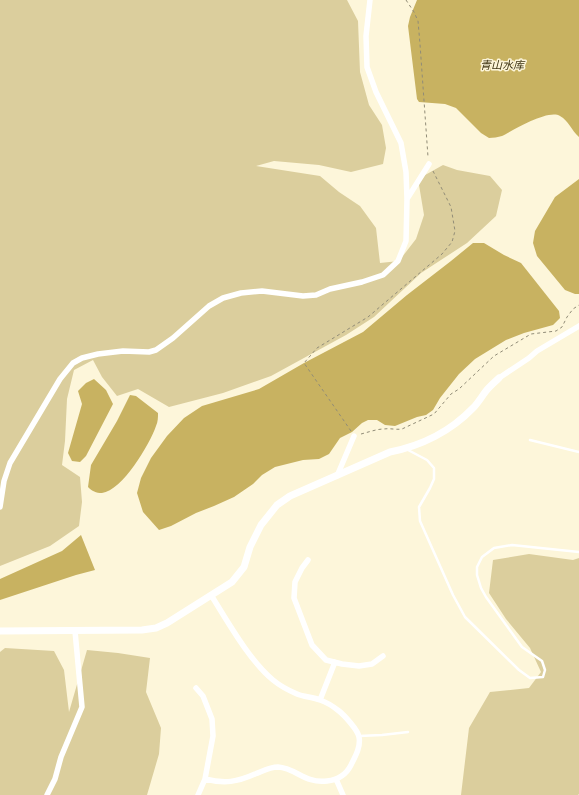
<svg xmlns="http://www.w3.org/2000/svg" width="579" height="795" font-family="Signika,'Noto Sans SC',sans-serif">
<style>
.green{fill:#dbce9d}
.water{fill:#c8b261}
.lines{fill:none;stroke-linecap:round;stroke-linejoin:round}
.path{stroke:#918c77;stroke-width:1;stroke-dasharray:3 3;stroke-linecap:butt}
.service{stroke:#fff;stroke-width:2.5}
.minor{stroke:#fff;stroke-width:5.5}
.tertiary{stroke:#fff;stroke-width:7}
.labels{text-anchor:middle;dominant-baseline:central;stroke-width:3;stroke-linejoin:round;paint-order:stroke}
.water-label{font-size:11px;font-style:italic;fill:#3d3310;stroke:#fdf6da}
</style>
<rect width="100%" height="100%" fill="#fdf6da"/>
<path class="green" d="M0,0H347L358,21L360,72L369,105L382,125L386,148L383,164L351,172L319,165L274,161L256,166L320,176L339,192L360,206L376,228L380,263L399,261L416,239L424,215L418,179L443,165L457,170L490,176L502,190L496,216L467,243L421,273L374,317L346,335L271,376L223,393L169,407L138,389L117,396L102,377L93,360L74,370L67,399L65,441L62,465L80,477L82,502L79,526L50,546L0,566Z
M529,554L573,560L579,558V794L578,795H461L469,728L490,692L529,688L541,672L530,648L506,619L489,593L493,560Z
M5,648L54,651L64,670L69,712L87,650L118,653L150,658L146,692L161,728L159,754L147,795H0V652Z"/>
<path class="water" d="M417,0H579V137C571,130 569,121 560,116C548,109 514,130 502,136C498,137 493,138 489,138L481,133L456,108L445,104L419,102L417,99L408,26L410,17Z
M579,179V294H575L565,290L537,256L533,243L535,231L555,197Z
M473,243H484L504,255L521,263L559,311L560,318L553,325L524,333L506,340L475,359L459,374L440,398L433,410L426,415L417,417L395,426L385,425L377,420H368L362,423L352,432L340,438L329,454L319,459L303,460L275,467L262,475L253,484L234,497L214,506L196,513L171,526L159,530L143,512L137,493L141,478L151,458L167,436L184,418L202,406L259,389L304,363L363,332L407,295L451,261Z
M94,379L106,390L113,404L86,456L80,462L72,461L68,453L82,404L78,391L86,383Z
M130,395L136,396L158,413C158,417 158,422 156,426C150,444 122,491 102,493C96,493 92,491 88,487L91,465L117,421Z
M81,535L95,570L76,575L0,600V579L62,551Z"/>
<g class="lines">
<path class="path" d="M406,0L414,12L418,21L420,44L428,157
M351,431L304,363L317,348L368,317L442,254L452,242L455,231L451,207L433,171
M361,434C369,432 377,429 384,429C390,428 396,430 402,429L434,414L451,394L459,389L494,356L531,334L556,331L562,327L567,317L573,309L579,305"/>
<path class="service" d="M530,440L579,452
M408,450L427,460L434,468V479L430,488L419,507L420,521L453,595L465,617L519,670L530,678L543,677L545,670L542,661L522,647L486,597L481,588L477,575V567L482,557L494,548L512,545L579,552
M359,736L382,735L408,732"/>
<path class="minor" d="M407,199L429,164
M499,378L529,358L537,351L579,326
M337,476L354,436
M0,507L4,481L10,463L60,379L73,363L82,358L98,354L123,351L149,352L156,350L173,338L209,306L223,298L241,293L262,291L303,296L316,295L330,289L362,282L383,275L398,261L406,241L407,199L406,172L401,143L376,92L367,67L366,36L370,0
M308,560L302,568L295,582L294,598L307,632L312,645L326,660L342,664L359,666L372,664L383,656
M196,688L203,696L212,719L213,736L205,779L198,795
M320,700L335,662
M205,779C225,784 237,782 255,774C263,771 270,767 278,767C296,768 305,784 327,781C337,780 346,775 351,765C355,757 361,747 359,737C358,730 344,715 339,711C334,707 326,702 320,700C313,697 304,697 297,694C290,691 279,685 273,680C249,660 228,622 211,595
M336,779L343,795
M47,795L55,779L61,757L82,707L75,631"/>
<path class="tertiary" d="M0,631L142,630L156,628L167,623L232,582L244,567L250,547L261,525L277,505L290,496L390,452C421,446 451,431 473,408C478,403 482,396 486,391C490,386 495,382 499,378"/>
</g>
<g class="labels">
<g class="water-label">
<text x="502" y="65">青山水库</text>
</g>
</g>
</svg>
